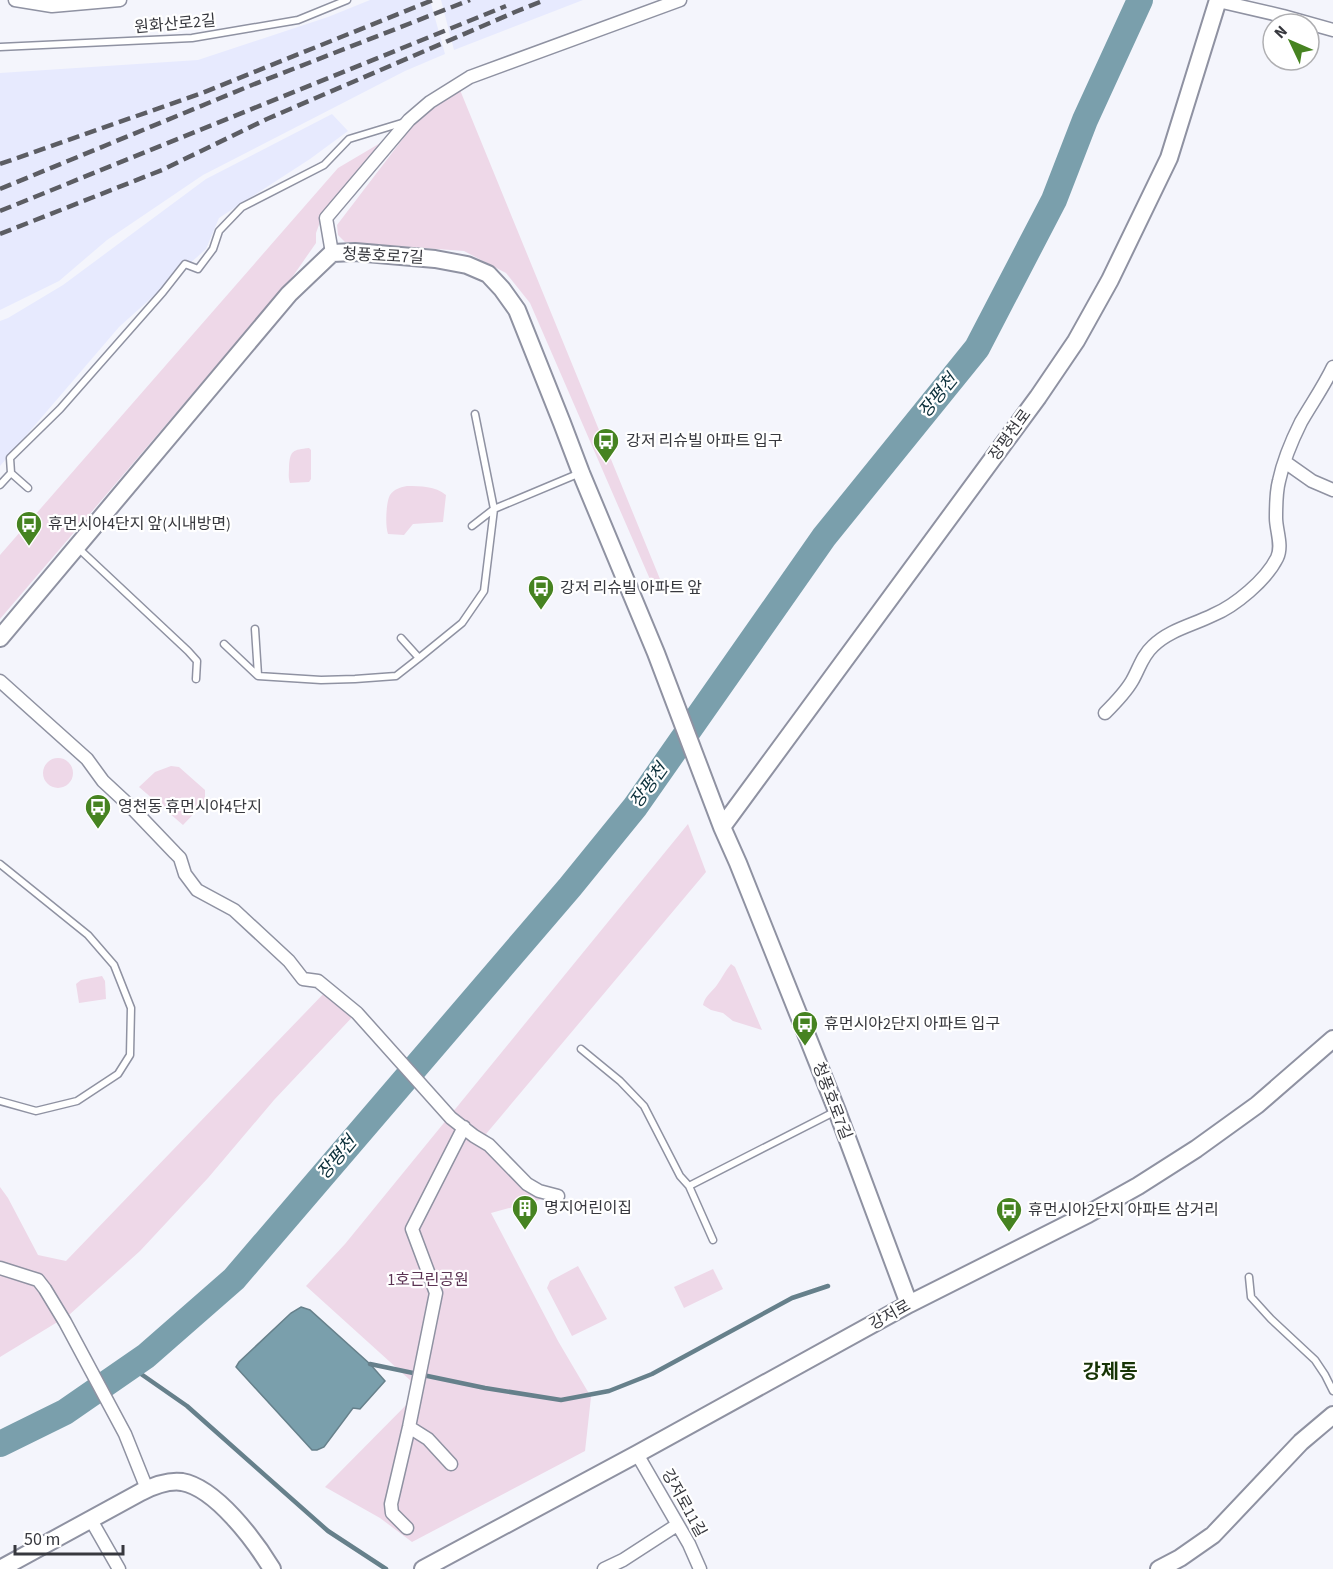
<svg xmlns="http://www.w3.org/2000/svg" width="1333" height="1569" font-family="'Source Sans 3','Noto Sans KR',sans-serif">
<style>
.built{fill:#e7eafe}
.green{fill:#eed8e8}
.water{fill:#7a9fac;stroke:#66808b;stroke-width:1.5}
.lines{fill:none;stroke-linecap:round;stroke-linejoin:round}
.stream{stroke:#66808b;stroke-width:4.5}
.river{stroke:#7a9fac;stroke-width:26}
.lane-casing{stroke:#8f92a2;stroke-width:9}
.street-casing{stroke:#8f92a2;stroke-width:15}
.secondary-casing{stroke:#8f92a2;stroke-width:20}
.lane{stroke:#fff;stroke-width:6}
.street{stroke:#fff;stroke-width:12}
.secondary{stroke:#fff;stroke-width:16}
.rail{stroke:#5c5d63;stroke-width:4.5;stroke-dasharray:12 6;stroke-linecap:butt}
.labels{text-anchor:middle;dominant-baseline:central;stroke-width:4.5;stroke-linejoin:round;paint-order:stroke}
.street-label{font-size:16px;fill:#37383e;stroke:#fff}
.poi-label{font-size:16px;fill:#37383e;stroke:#fff;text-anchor:start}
.park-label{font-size:16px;fill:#5b3353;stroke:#fff}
.water-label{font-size:18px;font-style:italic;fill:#0b2f3a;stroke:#fff}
.quarter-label{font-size:20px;font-weight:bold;fill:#173405;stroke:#fff}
</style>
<rect width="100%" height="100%" fill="#f4f5fc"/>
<path class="built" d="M370,0H430L445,54L405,71L203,175L107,240L59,281L0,310V73L198,60L328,17Z
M441,0H583L454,50Z
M332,114L348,131L310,159L219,218L206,249L119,327L0,466V321L8,318L63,285L206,179Z"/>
<path class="green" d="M460,90L662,584L663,589L654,586L649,577L530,303L506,273L464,251L345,242L338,235L337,225L424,111Z
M382,142L320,222L316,233V243L293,276L0,619V555L338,168Z
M309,448L311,450V479L309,482L290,483C288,477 289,473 289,467C290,450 293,450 309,448Z
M407,486C421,486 435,486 446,495L443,522L413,524L404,535L388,534C385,526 386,502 390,495C394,489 401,487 407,486Z
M43 773a15 15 0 1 1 30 0a15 15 0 1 1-30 0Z
M171,766L179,767L205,790V802L183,825L139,787L155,772Z
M688,824L706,872L486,1134L550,1197L491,1213L558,1341L591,1397L585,1451L412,1542L380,1518L325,1487L421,1390L306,1286L345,1244Z
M731,964L735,967L762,1030L733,1021L723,1013L711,1010L703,1005C705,996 712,992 717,985C722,978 725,971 731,964Z
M102,976L105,981L106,999L79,1003L76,984L81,980Z
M329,988L358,1011L274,1100L208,1178L140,1251L69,1315L0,1357V1187L8,1198L38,1255L66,1261Z
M578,1266L607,1319L572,1336L547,1288L550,1281Z
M713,1269L723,1289L684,1308L674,1287Z"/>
<path class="water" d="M301,1307L310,1310L370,1364L385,1381L360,1409L353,1408L324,1447L317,1450H312L236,1367L239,1362L291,1313Z"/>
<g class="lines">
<path class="stream" d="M370,1364L485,1388L561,1400L609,1391L652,1374L792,1298L828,1286
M131,1367L187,1406L328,1531L386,1569"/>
<path class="river" d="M0,1444L65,1412L146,1356L234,1279L570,887L635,807L824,537L977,348L1054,200L1085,120L1140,0"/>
<g class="lane-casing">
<path id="lane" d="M0,47L192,38L298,20L347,0
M475,414L494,509L580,473
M11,473L10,458L60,409L163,292L185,264L198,269L213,249L219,231L242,207L324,165L349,139L405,122
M0,485L11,473L28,488
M472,526L494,509
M77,547L188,651L197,661L196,679
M255,629L258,675
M401,638L419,658L462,623L484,591L494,509
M224,644L258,676L321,680L355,679L396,676L419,658
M0,864L88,935L114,965L131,1008L130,1055L118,1074L77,1101L36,1111L0,1101
M581,1049L620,1081L644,1106L680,1176L689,1186L713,1240
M689,1186L836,1111
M1249,1277L1251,1297L1271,1319L1315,1360L1325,1375L1333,1391"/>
</g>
<g class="street-casing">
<path id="street" d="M15,0L52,6L120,0
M1218,1L1283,16L1333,30
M332,253L326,218L409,120L430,102L470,77L680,0
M1285,462L1312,481L1333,490
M0,681L87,759L103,781L131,807L175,853L180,858L185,874L197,890L234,910L289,961L303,979L318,981L357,1013L451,1118L474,1136L489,1145L527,1184L539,1191L558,1196
M1105,713C1115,703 1125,693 1132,681C1139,669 1142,656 1153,646C1169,630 1193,625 1213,615C1235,606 1266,580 1277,558C1283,546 1276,530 1276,518C1276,506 1276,492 1279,481C1283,462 1292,440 1301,422C1312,403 1324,386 1333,367
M0,1268L38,1280L45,1289L65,1322L125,1434L147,1489
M409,1427L428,1439L451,1464
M637,1454L689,1544L700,1569
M91,1520L119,1569
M407,1528L392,1513L391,1504L409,1427L436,1293L412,1229L464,1127
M604,1569L623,1560L677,1525"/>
</g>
<g class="secondary-casing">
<path id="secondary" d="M0,638L289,294L332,253L355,252L435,259L467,265L488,274L502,289L517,310L562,423L581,473L656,653L722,827L738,863L837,1111L909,1304
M722,827L1038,397L1076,341L1110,280L1169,158L1218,0
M0,1569L141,1492C153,1486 168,1480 182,1482C216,1488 255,1541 272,1569
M423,1569L637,1454L909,1304L1088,1214L1138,1186L1196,1149L1257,1105L1333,1039
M1159,1569L1180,1558L1213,1535L1301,1442L1333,1415"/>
</g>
<use href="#lane" class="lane"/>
<use href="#street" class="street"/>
<use href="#secondary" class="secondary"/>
<path class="rail" d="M0,164L202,93L433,0
M0,189L252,85L470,0
M0,211L506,6
M0,234L162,170L267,119L515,12L545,0"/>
</g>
<defs>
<g id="bus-pin" transform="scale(1.35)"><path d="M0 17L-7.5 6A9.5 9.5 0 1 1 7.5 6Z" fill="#468321" stroke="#fff"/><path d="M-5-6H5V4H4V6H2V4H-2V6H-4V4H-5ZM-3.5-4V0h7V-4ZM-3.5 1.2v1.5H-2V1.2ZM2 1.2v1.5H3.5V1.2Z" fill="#fff"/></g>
<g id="building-pin" transform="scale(1.35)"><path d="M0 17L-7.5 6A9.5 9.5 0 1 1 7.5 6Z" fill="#468321" stroke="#fff"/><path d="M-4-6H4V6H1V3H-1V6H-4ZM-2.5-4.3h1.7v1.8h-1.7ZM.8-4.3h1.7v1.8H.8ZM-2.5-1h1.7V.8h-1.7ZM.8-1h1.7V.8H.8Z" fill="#fff"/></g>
</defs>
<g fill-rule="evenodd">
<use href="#bus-pin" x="606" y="441"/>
<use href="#bus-pin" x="29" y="524"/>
<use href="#bus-pin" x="541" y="588"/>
<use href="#bus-pin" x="98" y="807"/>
<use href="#bus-pin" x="805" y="1024"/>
<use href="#building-pin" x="525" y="1208"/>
<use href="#bus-pin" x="1009" y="1210"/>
</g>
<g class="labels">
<g class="street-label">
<text transform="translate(175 24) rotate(-5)">원화산로2길</text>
<text transform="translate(383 256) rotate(3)">청풍호로7길</text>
<text transform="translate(1010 435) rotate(-54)">장평천로</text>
<text transform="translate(832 1101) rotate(69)">청풍호로7길</text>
<text transform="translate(890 1315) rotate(-29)">강저로</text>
<text transform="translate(684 1503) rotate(61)">강저로11길</text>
</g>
<g class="poi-label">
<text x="626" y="441">강저 리슈빌 아파트 입구</text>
<text x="48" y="524">휴먼시아4단지 앞(시내방면)</text>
<text x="560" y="588">강저 리슈빌 아파트 앞</text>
<text x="118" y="807">영천동 휴먼시아4단지</text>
<text x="824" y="1024">휴먼시아2단지 아파트 입구</text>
<text x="544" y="1208">명지어린이집</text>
<text x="1028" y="1210">휴먼시아2단지 아파트 삼거리</text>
</g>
<g class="park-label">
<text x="428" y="1280">1호근린공원</text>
</g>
<g class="water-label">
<text transform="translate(938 396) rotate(-51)">장평천</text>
<text transform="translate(649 786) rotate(-54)">장평천</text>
<text transform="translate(337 1158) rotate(-50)">장평천</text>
</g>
<g class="quarter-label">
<text x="1110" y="1372">강제동</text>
</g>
</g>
<g transform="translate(1291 42) rotate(314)"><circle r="28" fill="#ffffff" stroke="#afafb2" stroke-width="1.5"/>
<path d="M0-4.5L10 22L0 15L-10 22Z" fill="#468321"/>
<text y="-9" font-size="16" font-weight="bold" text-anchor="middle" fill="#37383e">N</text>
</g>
<path d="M15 1545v9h108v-9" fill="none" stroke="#37383e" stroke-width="3"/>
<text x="24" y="1545" font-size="18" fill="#37383e" stroke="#ffffff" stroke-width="4.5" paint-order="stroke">50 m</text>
</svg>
